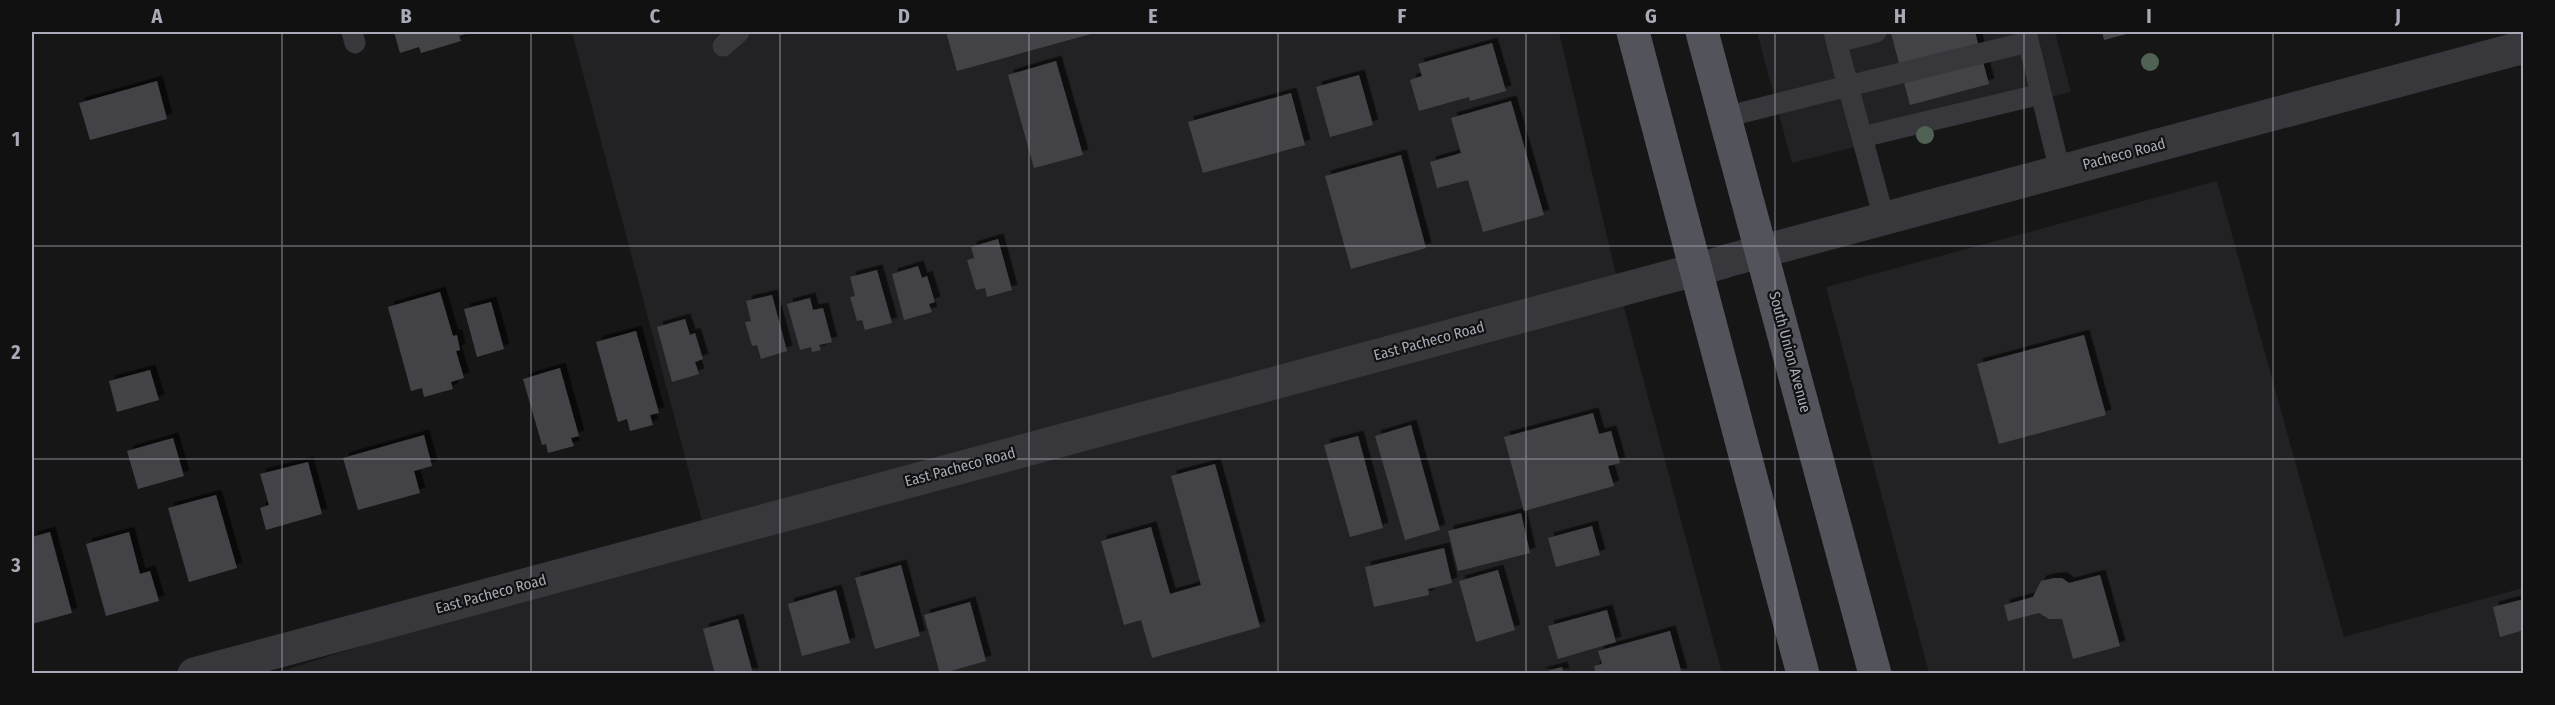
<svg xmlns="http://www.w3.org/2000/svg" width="2555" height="705" font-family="'Fira Sans Condensed',sans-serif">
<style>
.built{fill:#222224}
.building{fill:#424347;filter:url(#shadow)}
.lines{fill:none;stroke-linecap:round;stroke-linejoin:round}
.service{stroke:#37373c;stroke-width:21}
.minor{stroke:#37373c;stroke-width:33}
.tertiary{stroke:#37373c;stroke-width:33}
.primary{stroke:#53545b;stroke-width:33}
.tree{fill:#506254}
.grid{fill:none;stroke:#a8abb7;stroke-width:1.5;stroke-opacity:0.55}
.labels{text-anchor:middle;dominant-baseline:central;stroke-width:4.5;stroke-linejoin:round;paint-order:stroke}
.street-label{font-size:15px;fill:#a8abb7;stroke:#111112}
.neatline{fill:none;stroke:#a8abb7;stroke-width:2}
.grid-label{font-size:20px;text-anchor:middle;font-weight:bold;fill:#a8abb7}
</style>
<defs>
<filter id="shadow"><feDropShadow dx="5.5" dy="-5.5" stdDeviation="0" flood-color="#0009"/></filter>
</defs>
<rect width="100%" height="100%" fill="#161617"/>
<path class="built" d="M572,32H1559L1622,300L1722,673L273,674L706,536Z
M1757,32H2055L2071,92L1792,163Z
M2217,181L2344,637L2523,588V673H1929L1826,287Z"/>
<path class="building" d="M394,32H474L459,36L461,41L421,53L419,47L400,53Z
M946,32H1098L957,71Z
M1896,32H1975L1989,84L1910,105L1891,33Z
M2102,32H2134L2104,40Z
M1492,43L1506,91L1470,101L1469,97L1419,111L1410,80L1422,76L1418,64Z
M1056,61L1083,155L1034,168L1008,75Z
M1359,75L1373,125L1330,137L1316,87Z
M157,81L167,119L90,140L79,103Z
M1291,93L1305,145L1203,173L1188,122Z
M1511,101L1544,215L1483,232L1468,180L1437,188L1430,162L1461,153L1451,118Z
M1401,155L1426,248L1351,269L1325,176Z
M998,239L1012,290L987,297L985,288L976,290L967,260L974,258L971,247Z
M918,266L922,278L927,276L935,302L929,304L932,312L904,320L892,274Z
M877,270L892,323L865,330L862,320L857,321L850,297L855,296L850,277Z
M440,292L453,336L457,335L460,350L456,351L464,378L451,382L453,389L424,397L422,388L411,391L388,307Z
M772,295L787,351L761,359L757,345L752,346L745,322L751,321L746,301Z
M810,298L813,310L823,308L832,342L819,345L821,350L812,352L811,347L800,350L787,304Z
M491,302L504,349L477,357L464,309Z
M685,319L690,335L695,333L703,359L695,362L699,374L672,382L657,327Z
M636,331L659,413L650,415L653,425L630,431L627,419L618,422L596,342Z
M2084,335L2106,415L1999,444L1977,364Z
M560,368L579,436L571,438L574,446L548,453L546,444L542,445L523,379Z
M150,370L159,400L117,412L109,381Z
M1593,413L1599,434L1611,431L1620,463L1608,466L1614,486L1524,511L1504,437Z
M1411,425L1440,530L1405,540L1375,436Z
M424,435L432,466L414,471L420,493L358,510L343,458Z
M1358,436L1383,528L1350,537L1324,445Z
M173,438L184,476L138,489L127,451Z
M308,462L322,514L266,530L260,508L269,505L260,474Z
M1215,464L1260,627L1152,658L1141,620L1124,625L1101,541L1151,527L1170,594L1201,585L1171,476Z
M216,495L237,568L189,582L168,508Z
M1521,513L1530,553L1458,571L1448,531Z
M1592,526L1600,555L1556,567L1548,538Z
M50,532L72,613L32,624V537Z
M129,532L140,574L150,571L159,601L106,616L86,544Z
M1444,548L1452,583L1428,589L1429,595L1374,607L1365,567Z
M901,565L920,636L875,649L855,578Z
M1498,570L1515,630L1476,642L1459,581Z
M2100,575L2120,646L2073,659L2062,619H2049L2039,613L2008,621L2004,605L2033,597L2041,581L2054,578H2062L2069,583Z
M836,590L850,643L802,656L788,604Z
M2524,599V630L2500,637L2493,607Z
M970,602L986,661L940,674L924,615Z
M1607,610L1616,642L1558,659L1548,626Z
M738,619L753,674H715L703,629Z
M1670,631L1682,674H1587L1595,671L1594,666L1602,664L1598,651Z
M1562,667L1564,674H1540V673Z"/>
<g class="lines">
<path class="service" d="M352,32L355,43
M2026,32L2060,171
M1837,42L1876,32
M723,46L739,32
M1725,117L1848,86L1834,32
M1862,137L2041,94
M1884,218L1848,86L2028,42"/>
<path class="minor" d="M194,674L1724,262"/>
<path class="tertiary" d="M1726,261L2524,47"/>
<path class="primary" d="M1633,32L1803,674
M1702,32L1875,674"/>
</g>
<g class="tree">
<circle cx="2150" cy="62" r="9"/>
<circle cx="1925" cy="135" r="9"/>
</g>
<path class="grid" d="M282,32V674M531,32V674M780,32V674M1029,32V674M1278,32V674M1526,32V674M1775,32V674M2024,32V674M2273,32V674M32,246H2524M32,459H2524"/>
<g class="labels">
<g class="street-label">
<text transform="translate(2124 154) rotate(-15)">Pacheco Road</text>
<text transform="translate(1429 341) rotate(-15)">East Pacheco Road</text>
<text transform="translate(1790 352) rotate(75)">South Union Avenue</text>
<text transform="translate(960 467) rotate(-15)">East Pacheco Road</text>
<text transform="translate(491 594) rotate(-15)">East Pacheco Road</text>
</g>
</g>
<rect width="2555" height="705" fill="none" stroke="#111112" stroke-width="66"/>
<rect x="33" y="33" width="2489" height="639" class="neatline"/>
<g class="grid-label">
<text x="157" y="23">A</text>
<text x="406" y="23">B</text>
<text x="655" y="23">C</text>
<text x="904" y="23">D</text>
<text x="1153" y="23">E</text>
<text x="1402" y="23">F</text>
<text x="1651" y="23">G</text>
<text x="1900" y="23">H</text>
<text x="2149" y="23">I</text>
<text x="2398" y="23">J</text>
<text x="16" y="146">1</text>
<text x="16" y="359">2</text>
<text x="16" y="572">3</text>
</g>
</svg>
